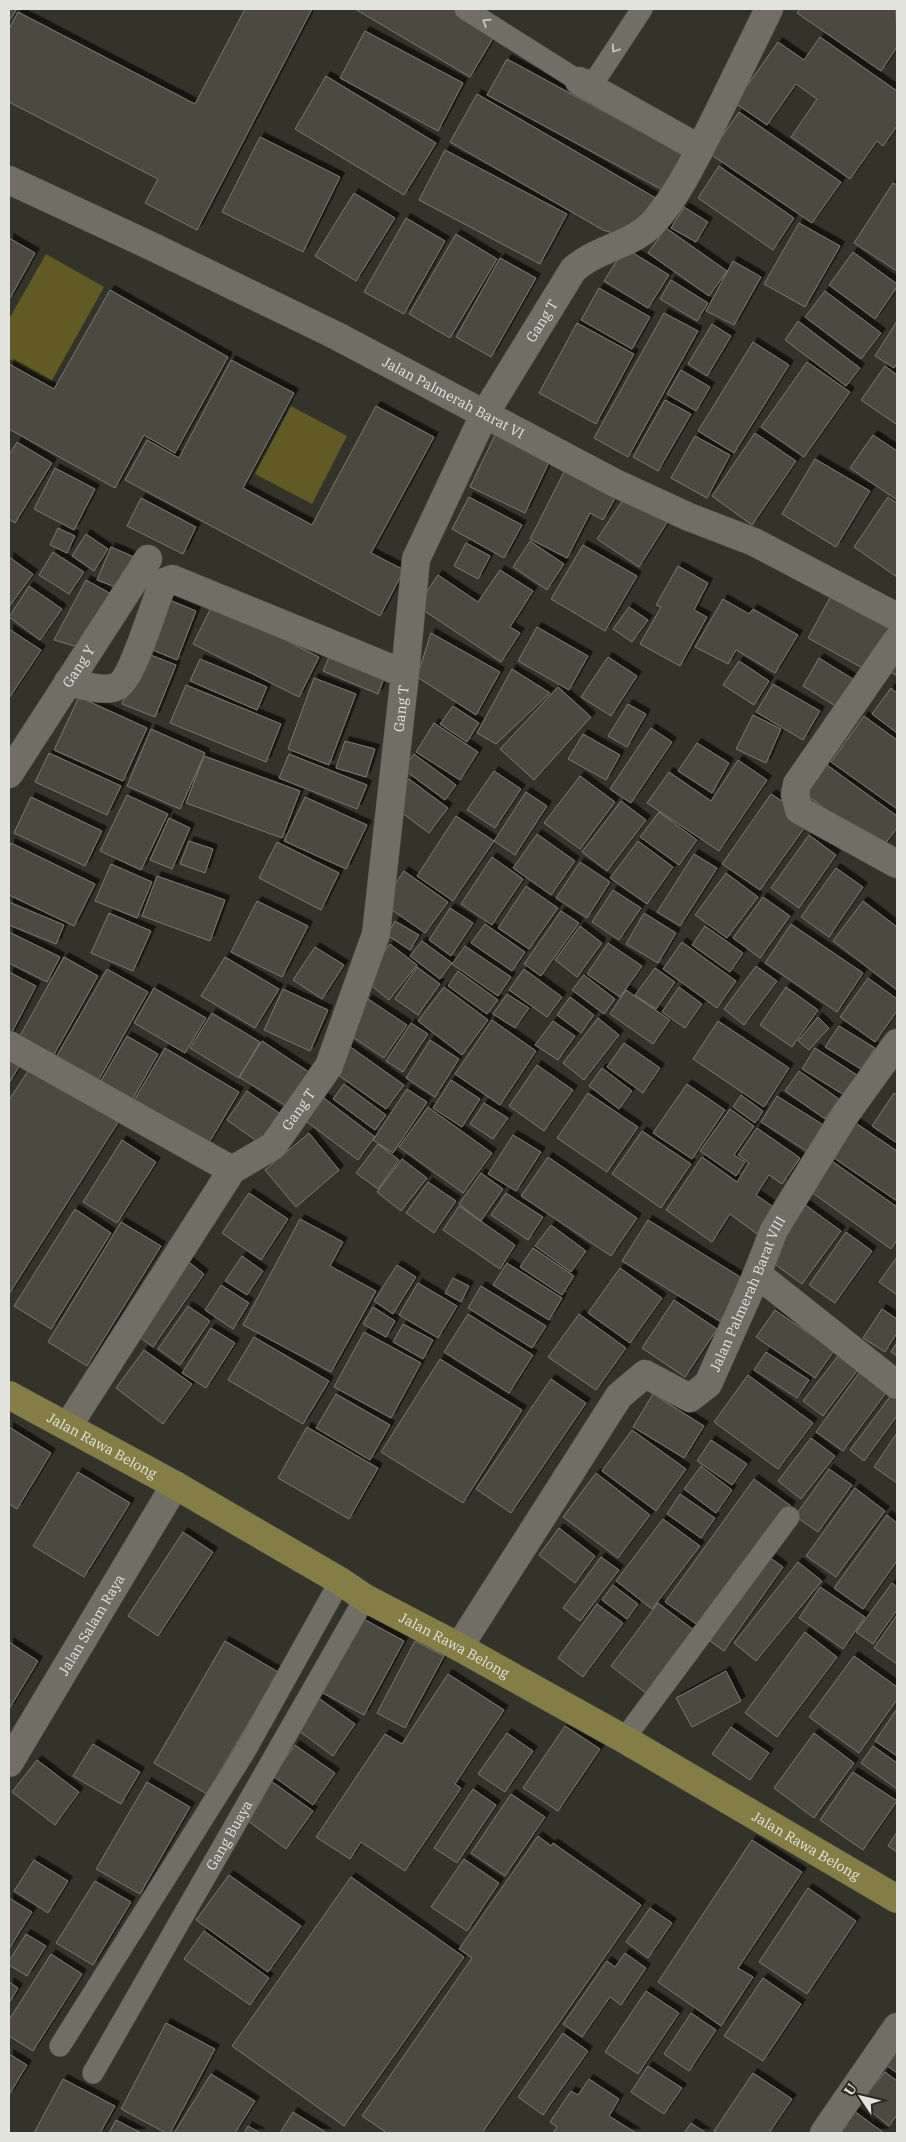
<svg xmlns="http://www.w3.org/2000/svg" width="906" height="2142" font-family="'IBM Plex Serif',serif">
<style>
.green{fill:#625a24}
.building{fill:#4b4a40;stroke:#7b796f;filter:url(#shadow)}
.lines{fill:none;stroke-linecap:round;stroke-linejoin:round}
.lane-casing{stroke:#504f47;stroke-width:22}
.street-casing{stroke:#504f47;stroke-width:29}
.primary-casing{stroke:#504f47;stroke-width:29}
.lane{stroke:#716f65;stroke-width:21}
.street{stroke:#716f65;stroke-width:28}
.primary{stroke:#857d46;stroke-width:28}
.oneway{stroke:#c1c0b9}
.labels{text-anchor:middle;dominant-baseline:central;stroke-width:4.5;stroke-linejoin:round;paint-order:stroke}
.street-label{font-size:14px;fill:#e3e3dd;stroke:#2a2920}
</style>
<defs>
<filter id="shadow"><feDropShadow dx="4.5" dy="-4.5" stdDeviation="0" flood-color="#0009"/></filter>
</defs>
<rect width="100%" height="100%" fill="#34332a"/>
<path class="green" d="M46,254L104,287L51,382L9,359V319Z
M291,406L347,436L312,504L255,474Z"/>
<path class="building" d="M9,9H17L9,21Z
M245,9H312L197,230L145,203L158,179L9,102V29L18,12L195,104Z
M355,9H455L496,33L470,77Z
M800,9H896L897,47L881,71L797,13Z
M365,31L463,83L438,131L340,78Z
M820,37L897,91V126L883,146L877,141L850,179L791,137L817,99L796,84L767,125L735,103L778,42L804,60Z
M507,59L691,159L672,195L487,95Z
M326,76L436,143L404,195L295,129Z
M477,94L666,204L619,235L603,230L450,142Z
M739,112L841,182L812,223L710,154Z
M260,137L340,177L303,252L222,212Z
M445,150L567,214L540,264L419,200Z
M719,166L794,218L773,250L698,198Z
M893,183L897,185V271L854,243Z
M354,193L395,218L356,281L315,256Z
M684,207L708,222L696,242L671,228Z
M406,218L445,241L404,314L364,292Z
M799,223L840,246L805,307L764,284Z
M666,228L727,271L709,296L648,253Z
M456,234L497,259L450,338L409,314Z
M9,238L35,253L9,300Z
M625,248L669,275L648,308L604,281Z
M853,252L897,284V287L875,319L829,285Z
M500,258L536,278L491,357L456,337Z
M733,261L761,277L734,325L706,311Z
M671,280L708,303L697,321L660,299Z
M599,288L650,317L632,349L581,320Z
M110,290L228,357L175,453L144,435L115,488L9,429V364L54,389Z
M825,291L881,333L861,359L805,317Z
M664,313L698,331L628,457L594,438Z
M798,321L860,368L846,386L785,340Z
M897,321V363L894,368L875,356Z
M577,323L634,354L596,424L539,393Z
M712,324L731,336L707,376L688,364Z
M753,342L789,365L734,453L698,431Z
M231,360L294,393L243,488L312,525L376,406L434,437L371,553L404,570L380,616L125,480L147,440L179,458Z
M807,362L850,392L804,457L761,427Z
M885,366L897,375V421L896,424L861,400Z
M681,370L710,387L696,411L667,394Z
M665,400L691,414L658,471L633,457Z
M497,431L552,456L525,513L470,487Z
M755,433L796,461L752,525L712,496Z
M873,435L897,451V500L850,468Z
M695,436L730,455L707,498L671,478Z
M17,442L52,463L15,523L9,519V455Z
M815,459L870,491L836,547L782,514Z
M567,466L617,495L603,520L590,513L567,558L530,539Z
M55,468L95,489L74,530L34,509Z
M627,494L668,521L639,567L597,539Z
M469,497L522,525L504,558L452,529Z
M888,497L897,503V577L854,547Z
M141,498L196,527L183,554L127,526Z
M58,528L75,536L67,553L50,545Z
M86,534L108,549L94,571L72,556Z
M530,541L564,564L547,590L513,567Z
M466,543L490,556L478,579L454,566Z
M583,545L637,576L605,631L551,599Z
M111,547L134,557L121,589L97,580Z
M53,552L84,572L69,594L39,575Z
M9,557L33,574L9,607Z
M678,566L708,583L694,610L707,617L680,666L640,644L661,607L656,605Z
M500,570L533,591L510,627L520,633L501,662L417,606L438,575L478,602Z
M86,580L113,595L78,647L54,640Z
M29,586L62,609L40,640L9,617Z
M832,594L890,626L866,670L808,638Z
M162,597L196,611L177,660L143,646Z
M723,599L749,614L753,609L798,635L775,673L736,650L728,664L695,647Z
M213,604L319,657L299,697L193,644Z
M629,607L648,620L632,642L613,629Z
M537,627L588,656L569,690L518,661Z
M9,629L41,650L9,698Z
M431,633L500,672L476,715L417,677Z
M333,648L387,671L378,694L323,671Z
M143,652L176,665L155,717L122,704Z
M608,657L637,676L611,716L581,697Z
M819,658L856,681L839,708L803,686Z
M200,659L267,687L257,710L190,681Z
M739,661L769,681L754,705L723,685Z
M897,664V676L891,672Z
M512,669L550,693L496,744L477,733Z
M314,678L356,694L329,765L288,749Z
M773,684L820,711L803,740L756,712Z
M186,685L281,724L266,762L170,723Z
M558,687L591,717L534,780L500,749Z
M891,688L897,693V733L872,714Z
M79,697L147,728L123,781L54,750Z
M628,704L646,714L627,747L608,736Z
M453,706L479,723L467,742L440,724Z
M753,715L781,729L766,763L736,749Z
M864,716L897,740V809L831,762Z
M434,723L478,752L460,780L416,752Z
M651,728L672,742L631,803L610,789Z
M151,729L205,753L180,809L127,786Z
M583,734L620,755L606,780L568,759Z
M345,741L375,749L366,777L336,768Z
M697,743L729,763L712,793L678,771Z
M49,753L121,786L107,815L35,782Z
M289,754L367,785L357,809L279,778Z
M414,754L456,785L445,800L403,769Z
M204,756L300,791L282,838L186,803Z
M738,760L767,780L719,851L647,803L669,772L711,801Z
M827,765L897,816V828L881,849L805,794Z
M494,771L521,789L495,828L467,810Z
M580,776L615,802L580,849L544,823Z
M409,779L448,808L429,833L390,804Z
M526,792L547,806L515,855L494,841Z
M771,794L810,820L760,890L722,864Z
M127,795L168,814L141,870L100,851Z
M31,797L102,831L85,866L14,833Z
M305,797L367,825L346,869L284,841Z
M621,801L646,820L607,871L582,852Z
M659,812L697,840L679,865L640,837Z
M456,816L494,841L453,901L417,876Z
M169,818L190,828L172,869L150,860Z
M537,834L575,861L551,895L513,868Z
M809,835L836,855L799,908L771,888Z
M189,841L213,849L205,873L180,864Z
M638,841L673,867L647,904L610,878Z
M277,842L339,873L321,910L259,878Z
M11,843L95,884L74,926L9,895V849Z
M694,854L717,868L680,926L657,912Z
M492,857L523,879L492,925L461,904Z
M580,862L610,882L587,918L556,898Z
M111,864L152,882L137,918L95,901Z
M836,868L863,887L829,937L801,917Z
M404,871L448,902L425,933L382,903Z
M726,873L758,897L727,938L695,915Z
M157,876L225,900L210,941L142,916Z
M526,886L558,908L529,949L498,928Z
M613,890L641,908L619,940L592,922Z
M763,897L790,916L760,958L733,938Z
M257,901L308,926L282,977L231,952Z
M863,901L897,927V990L833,941Z
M9,902L64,925L56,944L9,925Z
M450,908L473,923L451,956L429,940Z
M561,911L579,923L541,976L524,964Z
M109,913L151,931L133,971L91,953Z
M644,913L676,933L658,963L626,944Z
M395,921L419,935L410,950L387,935Z
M485,924L525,952L512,971L471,943Z
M791,924L863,973L837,1012L765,963Z
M580,926L602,943L577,977L555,960Z
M705,926L743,953L730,972L692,945Z
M9,932L60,957L47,982L9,963Z
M422,941L452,963L440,979L410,956Z
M682,942L736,981L717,1008L663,969Z
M608,943L642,966L620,997L587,974Z
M390,944L417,965L389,1000L363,979Z
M465,946L511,977L498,996L452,964Z
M315,947L344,965L322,999L293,980Z
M64,957L98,976L51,1060L17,1041Z
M225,957L279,989L255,1028L201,996Z
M756,966L777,981L744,1025L724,1009Z
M417,967L440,984L418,1015L395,999Z
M655,968L675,982L656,1009L635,995Z
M107,969L148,992L93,1090L51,1066Z
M524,969L562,997L547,1017L509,990Z
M458,971L498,1000L487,1014L448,986Z
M9,972L36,986L9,1038Z
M584,975L615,999L604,1014L572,990Z
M868,978L897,999V1011L875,1042L840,1017Z
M444,987L488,1020L462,1055L418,1021Z
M679,987L702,1004L685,1028L662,1012Z
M786,987L818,1010L792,1047L760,1025Z
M154,988L206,1018L185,1053L134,1023Z
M283,989L328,1010L310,1051L264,1030Z
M626,990L670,1020L653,1044L610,1014Z
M507,994L529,1008L515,1028L493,1014Z
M570,997L594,1015L581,1033L557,1015Z
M368,999L407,1025L384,1058L345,1032Z
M212,1013L260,1042L239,1078L190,1048Z
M818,1017L829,1028L809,1050L798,1041Z
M598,1018L619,1035L584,1080L563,1063Z
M492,1020L536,1051L500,1105L455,1074Z
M553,1021L575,1036L558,1060L535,1045Z
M718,1021L789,1068L764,1107L693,1059Z
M411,1023L428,1034L403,1072L386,1061Z
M839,1026L875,1048L861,1069L825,1047Z
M127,1036L158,1054L127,1109L95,1091Z
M430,1040L459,1059L435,1097L406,1078Z
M262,1041L318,1078L296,1112L239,1077Z
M624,1043L660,1068L643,1093L607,1067Z
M349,1046L404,1085L386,1109L331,1070Z
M165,1048L239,1092L203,1153L129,1109Z
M815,1048L857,1075L844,1095L802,1069Z
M9,1058L20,1065L9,1083Z
M32,1065L119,1121L9,1294V1100Z
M537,1065L573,1090L544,1131L509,1106Z
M602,1068L632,1091L619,1109L589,1086Z
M799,1071L839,1099L825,1119L785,1091Z
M451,1080L480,1099L462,1127L433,1108Z
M344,1084L386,1115L375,1130L333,1099Z
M687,1084L725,1110L692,1159L653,1133Z
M407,1089L427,1102L393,1153L373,1140Z
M247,1091L285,1117L265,1147L227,1120Z
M316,1092L375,1137L358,1160L299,1116Z
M588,1093L638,1127L607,1172L557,1138Z
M894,1093L897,1095V1143L872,1126Z
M741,1095L763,1111L755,1123L733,1107Z
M777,1096L825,1126L808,1152L761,1122Z
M484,1103L508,1118L493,1139L470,1124Z
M428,1107L492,1153L463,1193L399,1147Z
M730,1109L754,1126L734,1155L745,1162L736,1176L700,1151Z
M851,1120L897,1151V1201L828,1154Z
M757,1128L800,1158L782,1184L769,1175L756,1195L775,1208L757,1234L730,1214L712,1242L666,1210L702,1157L737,1182L749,1163L738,1155Z
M642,1131L691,1164L661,1208L612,1174Z
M309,1133L339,1170L296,1207L265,1170Z
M513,1135L541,1152L516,1191L488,1174Z
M122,1140L156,1162L117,1223L83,1202Z
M378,1144L399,1160L378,1189L356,1173Z
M548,1157L637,1218L611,1256L521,1196Z
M402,1159L427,1178L401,1211L377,1192Z
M829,1159L897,1207V1240L891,1249L807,1189Z
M481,1173L503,1189L481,1221L459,1204Z
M428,1182L456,1201L434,1233L406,1213Z
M249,1193L288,1219L261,1260L222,1233Z
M506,1193L543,1217L528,1240L491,1215Z
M804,1204L841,1231L802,1284L765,1257Z
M459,1206L515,1245L500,1269L443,1230Z
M75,1209L111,1233L51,1329L14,1306Z
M300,1219L343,1242L330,1266L376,1291L331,1372L243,1325Z
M648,1220L745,1280L720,1321L622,1261Z
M121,1222L161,1246L87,1366L48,1342Z
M551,1225L586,1251L571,1272L535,1246Z
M846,1232L872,1251L835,1303L809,1285Z
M533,1248L574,1276L562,1295L520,1267Z
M242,1256L263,1271L247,1295L225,1281Z
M897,1257V1295L879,1282Z
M186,1260L204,1274L153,1347L134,1333Z
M507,1263L562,1298L549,1320L493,1285Z
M397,1265L416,1277L393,1314L374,1301Z
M620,1268L662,1298L630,1343L588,1313Z
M453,1278L469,1286L461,1302L445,1293Z
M418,1283L457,1306L438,1338L399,1315Z
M221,1285L249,1303L233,1329L205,1310Z
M481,1286L546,1326L532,1348L468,1308Z
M674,1300L717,1329L685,1377L642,1348Z
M188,1306L210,1321L180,1365L158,1349Z
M373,1307L395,1321L386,1337L363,1324Z
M882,1309L897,1319V1333L885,1352L863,1338Z
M775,1310L834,1351L815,1378L756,1337Z
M468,1314L533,1355L509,1393L444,1352Z
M579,1314L626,1348L596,1390L548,1357Z
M403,1324L433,1340L423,1359L393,1342Z
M211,1328L235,1343L206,1388L182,1373Z
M364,1332L421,1363L391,1418L334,1387Z
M254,1337L329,1381L303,1424L228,1380Z
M897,1343V1356L891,1352Z
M144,1350L192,1384L163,1424L116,1388Z
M766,1352L809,1380L797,1398L754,1370Z
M838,1356L857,1371L823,1416L803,1401Z
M440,1359L522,1410L463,1503L381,1452Z
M864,1366L891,1386L843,1451L816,1432Z
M748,1375L813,1423L778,1469L714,1422Z
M551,1379L586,1403L511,1513L476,1489Z
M895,1390L897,1392V1416L864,1461L850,1450Z
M336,1394L390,1425L370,1460L316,1428Z
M653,1394L704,1426L684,1458L633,1427Z
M9,1427L51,1453L17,1509L9,1504Z
M307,1427L378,1468L349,1519L278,1478Z
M632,1430L686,1469L656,1511L602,1471Z
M897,1433V1483L874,1467Z
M811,1438L835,1456L801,1499L778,1481Z
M711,1440L747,1464L732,1485L697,1461Z
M701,1466L732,1490L716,1513L684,1489Z
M829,1469L852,1485L818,1532L795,1516Z
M78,1472L130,1503L84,1577L33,1546Z
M596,1473L650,1515L618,1558L563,1517Z
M754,1479L791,1506L702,1628L665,1602Z
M855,1488L885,1511L836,1577L806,1556Z
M680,1494L715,1518L701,1538L667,1514Z
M887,1515L897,1523V1561L863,1609L834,1588Z
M663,1519L700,1546L652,1609L616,1581Z
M559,1528L595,1556L575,1583L539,1555Z
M183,1532L213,1552L158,1636L128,1616Z
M601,1557L619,1570L580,1621L563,1608Z
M769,1557L783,1567L724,1651L710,1641Z
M798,1562L822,1581L756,1661L734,1643Z
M892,1583L897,1587V1610L873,1644L856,1632Z
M613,1585L638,1604L627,1619L602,1600Z
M820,1587L865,1617L843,1649L799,1618Z
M658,1603L699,1634L651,1697L611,1666Z
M597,1604L623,1623L583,1677L558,1658Z
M897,1615V1664L874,1648Z
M358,1616L404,1641L364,1715L319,1691Z
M805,1632L837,1657L777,1737L745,1713Z
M225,1641L278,1672L207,1794L154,1763Z
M415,1641L444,1656L405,1728L377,1713Z
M9,1642L38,1661L9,1709Z
M854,1656L897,1687V1700L859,1753L809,1717Z
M726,1671L741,1701L692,1727L676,1698Z
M448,1674L504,1710L455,1784L461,1788L405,1871L361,1842L350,1859L316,1837L385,1734L402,1744Z
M317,1697L355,1724L333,1756L295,1728Z
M897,1709V1756L875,1741Z
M565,1726L600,1749L558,1811L523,1788Z
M731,1727L769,1753L750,1780L712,1754Z
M507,1733L533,1751L505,1792L478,1774Z
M814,1733L854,1763L814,1818L774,1788Z
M93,1744L140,1772L121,1804L73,1776Z
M295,1745L335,1773L313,1805L273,1776Z
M873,1746L897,1763V1789L861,1763Z
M37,1760L79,1792L55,1825L12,1792Z
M853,1772L897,1801L863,1850L820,1820Z
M271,1781L313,1811L286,1849L244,1818Z
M147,1782L190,1807L140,1894L96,1869Z
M473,1789L496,1805L457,1863L434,1848Z
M511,1794L545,1817L505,1876L471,1853Z
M897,1832V1852L888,1846Z
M538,1836L551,1846L553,1843L641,1905L482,2133H387L362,2116L472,1958L459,1949Z
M752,1840L802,1872L738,1968L753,1977L721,2026L658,1982Z
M464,1859L499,1883L467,1931L431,1907Z
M34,1860L68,1881L48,1913L14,1891Z
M229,1875L301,1926L268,1972L196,1920Z
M351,1877L464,1957L344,2126L232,2046Z
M95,1881L131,1902L93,1965L56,1943Z
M808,1888L856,1921L807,1994L759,1962Z
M9,1898L32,1912L9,1949Z
M650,1908L672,1923L648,1958L626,1942Z
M204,1931L269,1978L250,2005L184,1959Z
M26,1934L46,1946L27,1976L9,1965V1961Z
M625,1953L646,1968L621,2005L610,1997L582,2037L563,2024L607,1961L615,1967Z
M51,1954L82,1974L33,2051L9,2036V2020Z
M763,1978L801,2004L763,2061L724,2036Z
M9,1982L18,1988L9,2003Z
M646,1991L679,2013L638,2074L605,2052Z
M691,2013L716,2030L689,2071L664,2054Z
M166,2023L215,2049L170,2133H166L121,2109Z
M563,2033L588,2051L543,2115L518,2097Z
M897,2043V2073L883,2063Z
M9,2054L27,2065L9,2095Z
M648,2066L682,2088L664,2114L631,2092Z
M885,2072L897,2081V2115L889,2126L860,2102Z
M753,2073L792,2099L769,2133H718L714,2131Z
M211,2074L255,2101L235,2133H174Z
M63,2079L115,2106L100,2133H34Z
M589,2079L619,2099L609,2116L636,2133H553L557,2127L550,2122L571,2091L578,2095Z
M850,2108L884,2133H832Z
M293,2112L327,2133H280Z
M116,2120L141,2133H109Z
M691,2123L706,2133H684Z
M248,2126L260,2133H244Z"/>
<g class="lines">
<g class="lane-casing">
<g id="lane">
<path d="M465,9L579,81L596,79L642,9"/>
<path d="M624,1739L789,1517"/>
<path d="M60,2046L244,1753L340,1581"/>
<path id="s1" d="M93,2073L365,1598"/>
</g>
</g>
<g class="street-casing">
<g id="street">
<path d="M579,81L700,149"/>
<path id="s2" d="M9,180L151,246L335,335L615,483L689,517L754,542L897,617"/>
<path d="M897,640L797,784L795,795L799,810L897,864"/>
<path d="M68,682C82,685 104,693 118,686C132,678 153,609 160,591L164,582L172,579L405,674"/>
<path id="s3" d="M9,774L148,559"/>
<path d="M9,1045L232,1170"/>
<path d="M757,1274L897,1385"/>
<path id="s4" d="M68,1426L232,1170L273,1146L329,1066L376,934L405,674L416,559L484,415L573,270C595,249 630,246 652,224C679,194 697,155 715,119C733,82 751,45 769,9"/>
<path id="s5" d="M459,1647L619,1396L645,1374L690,1398L708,1384L757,1274L774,1230L845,1115L897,1043"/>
<path id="s6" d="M9,1763L175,1485"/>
<path d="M824,2133L897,2027"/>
</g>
</g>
<g class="primary-casing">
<g id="primary">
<path id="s7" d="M9,1395L175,1485L340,1581L365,1598L459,1647L624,1739L897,1899"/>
</g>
</g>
<use href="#lane" class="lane"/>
<use href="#street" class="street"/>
<use href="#primary" class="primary"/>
</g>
<defs><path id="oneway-chevron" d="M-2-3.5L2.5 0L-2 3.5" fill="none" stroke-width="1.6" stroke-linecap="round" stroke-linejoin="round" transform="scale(1.25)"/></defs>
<g class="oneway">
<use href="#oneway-chevron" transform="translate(486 22) rotate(-147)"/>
<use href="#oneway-chevron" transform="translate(615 49) rotate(124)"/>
</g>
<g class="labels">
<g class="street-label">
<text stroke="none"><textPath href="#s4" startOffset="1236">Gang T</textPath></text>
<text stroke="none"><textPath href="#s2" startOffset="495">Jalan Palmerah Barat VI</textPath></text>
<text stroke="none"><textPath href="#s3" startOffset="128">Gang Y</textPath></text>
<text stroke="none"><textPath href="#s4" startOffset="816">Gang T</textPath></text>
<text stroke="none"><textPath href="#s4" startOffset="396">Gang T</textPath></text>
<text stroke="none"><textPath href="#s5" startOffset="504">Jalan Palmerah Barat VIII</textPath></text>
<text stroke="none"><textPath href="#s7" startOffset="106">Jalan Rawa Belong</textPath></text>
<text stroke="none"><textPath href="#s6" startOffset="161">Jalan Salam Raya</textPath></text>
<text stroke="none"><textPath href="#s7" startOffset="511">Jalan Rawa Belong</textPath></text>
<text stroke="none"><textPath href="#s1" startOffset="274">Gang Buaya</textPath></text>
<text stroke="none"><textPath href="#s7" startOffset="916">Jalan Rawa Belong</textPath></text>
</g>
</g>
<rect width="906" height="2142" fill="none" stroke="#e3e3dd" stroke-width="20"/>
<g transform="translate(861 2097) rotate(305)" stroke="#2a2920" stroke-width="4" paint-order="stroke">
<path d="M0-4L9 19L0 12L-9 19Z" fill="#e3e3dd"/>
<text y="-8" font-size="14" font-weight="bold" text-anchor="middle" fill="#e3e3dd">U</text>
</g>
</svg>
